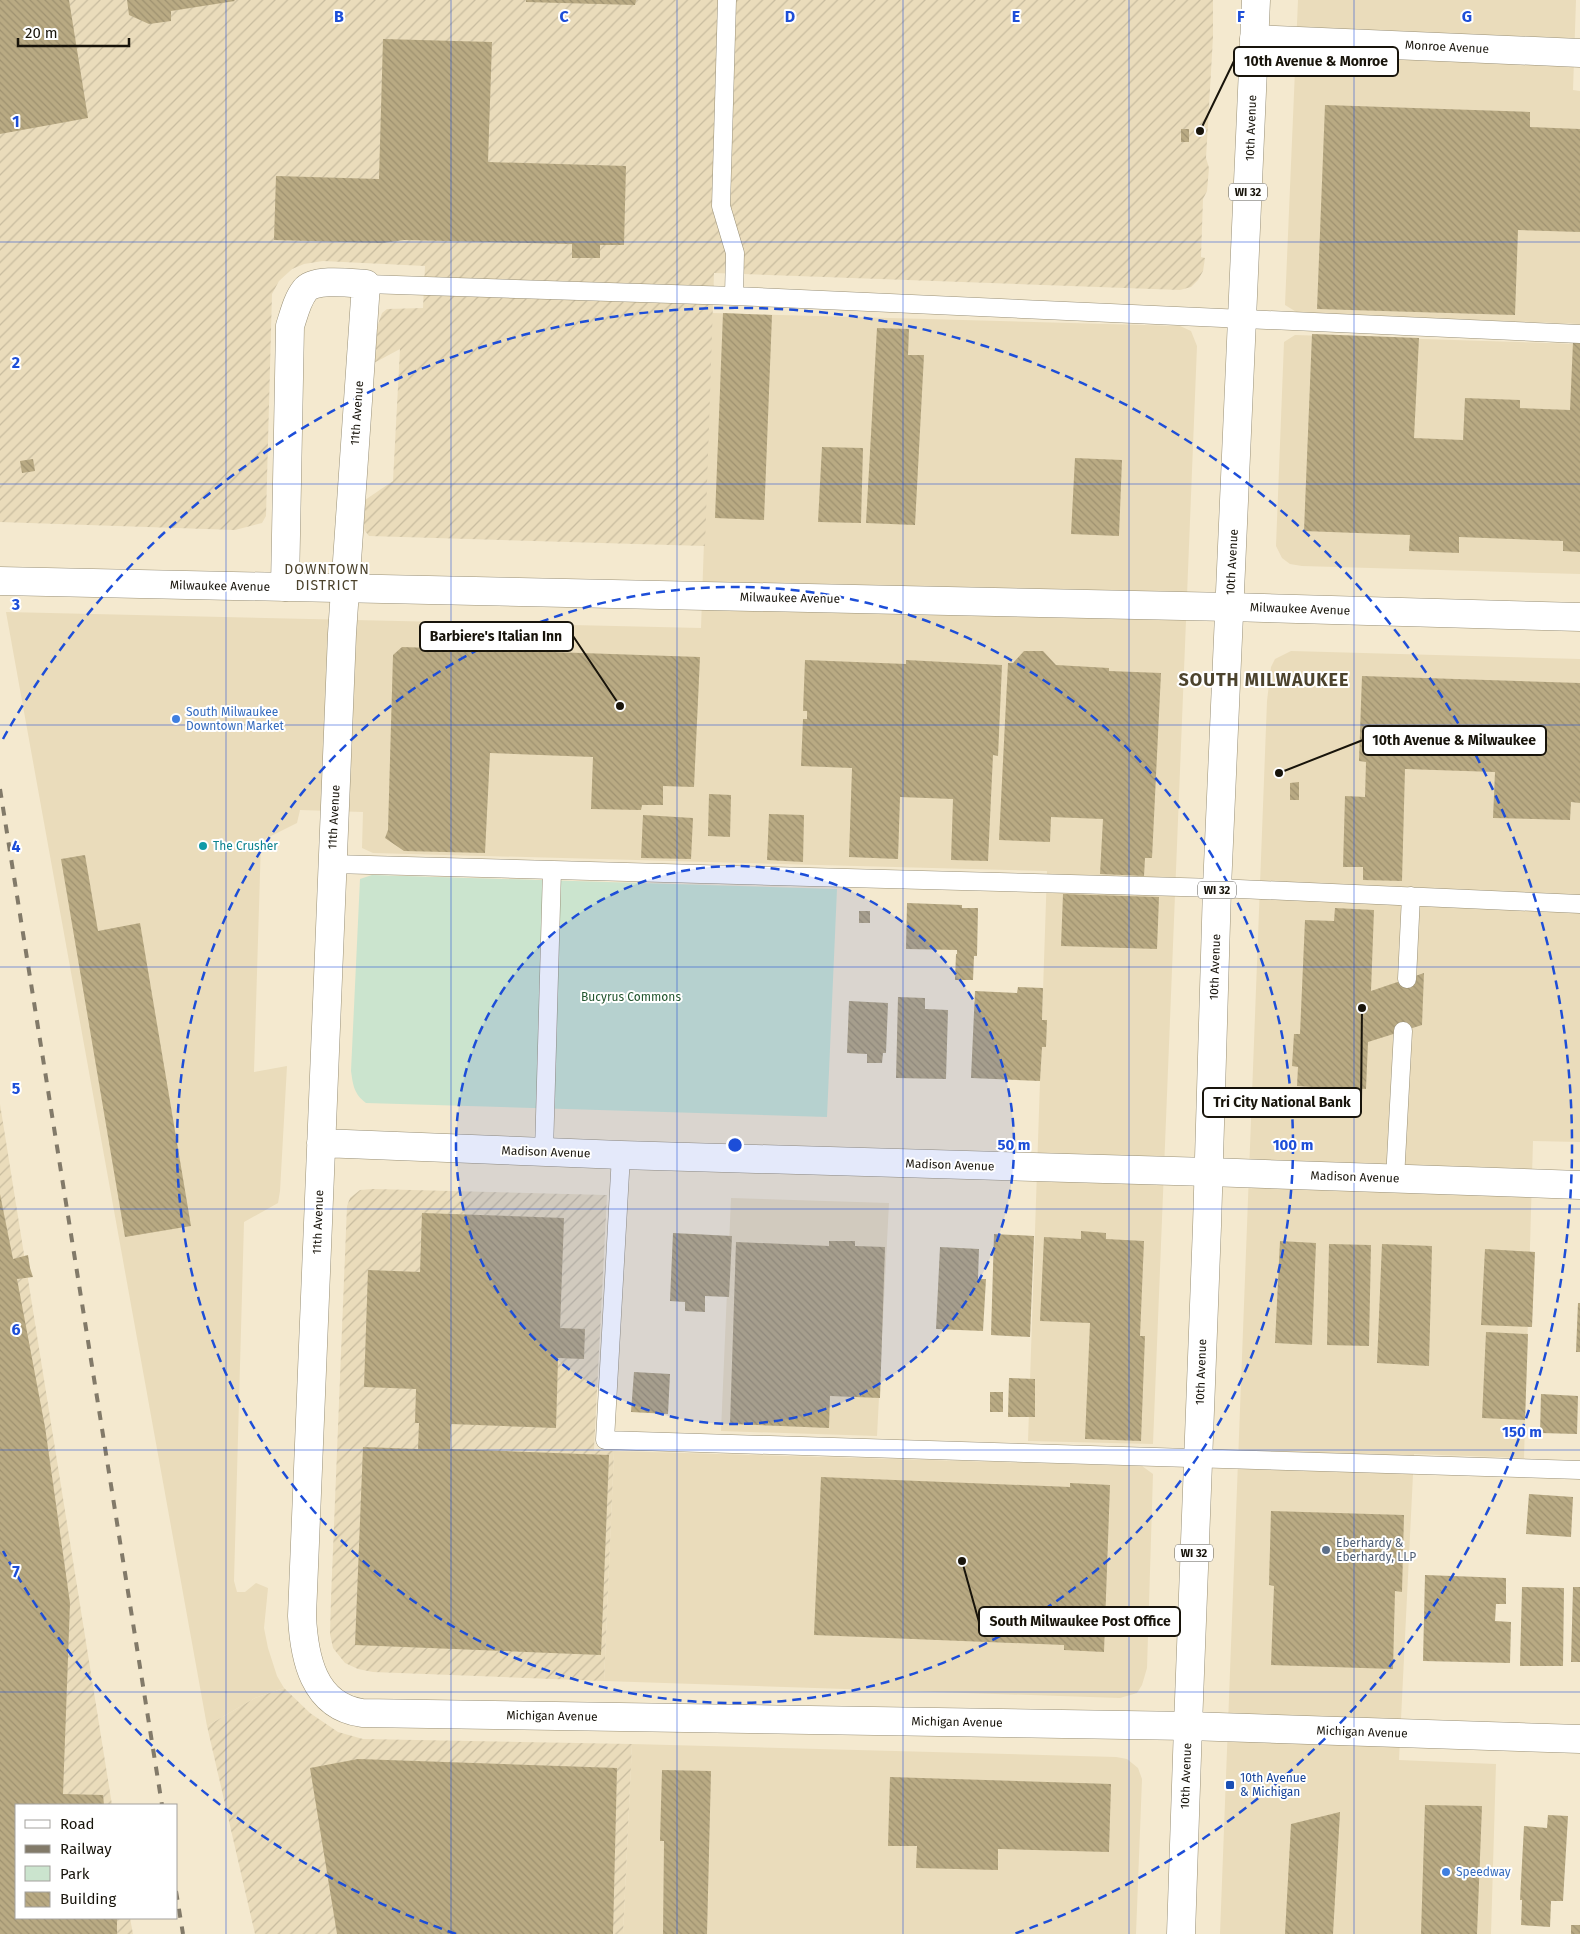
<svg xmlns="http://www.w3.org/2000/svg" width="1580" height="1934" font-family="'Fira Sans',sans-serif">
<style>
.built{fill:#eadcbb}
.industrial{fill:url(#industrial-furrows)}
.green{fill:#cbe4ce}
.building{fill:url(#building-back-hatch)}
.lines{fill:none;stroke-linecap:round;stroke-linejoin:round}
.lane-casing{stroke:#999077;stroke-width:19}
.street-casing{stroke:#999077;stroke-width:29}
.secondary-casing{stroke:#999077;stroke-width:29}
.primary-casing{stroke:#999077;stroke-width:29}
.lane{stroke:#fff;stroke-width:18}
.street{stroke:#fff;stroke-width:28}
.secondary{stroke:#fff;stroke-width:28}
.primary{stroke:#fff;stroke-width:28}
.rail{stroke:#827a69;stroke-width:4;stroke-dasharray:9 9;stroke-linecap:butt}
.grid{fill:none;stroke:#1d4ed8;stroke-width:1;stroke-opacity:0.55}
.ring{fill:none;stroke:#1d4ed8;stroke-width:2.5;stroke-dasharray:9 6}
.shop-dot{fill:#3f7fe0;stroke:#fff;stroke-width:2}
.culture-dot{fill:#0f9aa8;stroke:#fff;stroke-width:2}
.service-dot{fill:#5c6f8a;stroke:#fff;stroke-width:2}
.transit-dot{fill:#1a4fb4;stroke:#fff;stroke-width:2}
.labels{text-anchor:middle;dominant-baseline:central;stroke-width:4;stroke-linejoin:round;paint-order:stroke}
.shield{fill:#fff;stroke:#5d5a54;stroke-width:1}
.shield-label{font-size:11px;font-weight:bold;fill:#18140b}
.street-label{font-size:12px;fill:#18140b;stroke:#fff}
.shop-label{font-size:12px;fill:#366cbe;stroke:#fff;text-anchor:start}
.culture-label{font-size:12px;fill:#0d838f;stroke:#fff;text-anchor:start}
.park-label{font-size:12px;fill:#22552e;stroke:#fff}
.service-label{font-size:12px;fill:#4e5e75;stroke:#fff;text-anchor:start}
.transit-label{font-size:12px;fill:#164399;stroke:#fff;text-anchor:start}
.neighbourhood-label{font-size:14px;letter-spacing:1px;fill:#4c432d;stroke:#fff}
.district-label{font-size:18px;font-weight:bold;letter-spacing:1px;fill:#4c432d;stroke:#fff}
.grid-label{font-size:16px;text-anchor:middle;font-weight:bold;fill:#1d4ed8;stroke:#fff;stroke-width:4;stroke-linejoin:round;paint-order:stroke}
.centre{fill:#1d4ed8;stroke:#fff;stroke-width:2.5}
.ring-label{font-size:15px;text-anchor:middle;font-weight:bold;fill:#1d4ed8;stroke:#fff;stroke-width:4;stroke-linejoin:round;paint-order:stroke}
.leader{fill:none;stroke:#18140b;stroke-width:2}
.callout-dot{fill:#18140b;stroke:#fff;stroke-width:2}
.callout{fill:#fff;stroke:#18140b;stroke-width:2}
.callout-label{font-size:14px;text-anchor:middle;font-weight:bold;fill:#18140b}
</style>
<defs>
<pattern id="industrial-furrows" width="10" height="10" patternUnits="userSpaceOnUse" patternTransform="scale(1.25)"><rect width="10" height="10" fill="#eadcbb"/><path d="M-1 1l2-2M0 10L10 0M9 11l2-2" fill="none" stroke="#c8bc9f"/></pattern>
<pattern id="building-back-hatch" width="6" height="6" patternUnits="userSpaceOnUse" patternTransform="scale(1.25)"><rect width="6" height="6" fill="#b9aa83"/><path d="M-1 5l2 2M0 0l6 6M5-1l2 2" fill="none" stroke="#9e9170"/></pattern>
</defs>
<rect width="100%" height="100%" fill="#f4e9cf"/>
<path class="built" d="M1298,0H1576L1573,90L1580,91V324L1298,313L1285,305Z
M712,313L1180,326L1191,331L1197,346L1153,1444L1028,1441L1047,871L373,853L362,848L363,812L300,810L297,823L261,841L254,1072L287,1066L280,1191L278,1203L244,1222L234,1581L237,1592H245L256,1583L268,1588L264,1628L268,1648L277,1676L284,1688L255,1698L207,1726L6,612L701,628Z
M1295,335L1580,344V574L1302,566L1290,564L1282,558L1276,546L1284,342Z
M1291,651L1580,659V1142L1533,1141L1524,1458L1414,1454L1399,1760L1496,1764L1491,1934H1220L1267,701L1271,667L1275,659Z
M731,1198L889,1203L877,1436L721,1431Z
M614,1451L1142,1466L1153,1474L1147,1668L1142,1685L1137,1693L1120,1698L604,1681Z
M632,1744L1116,1757L1127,1759L1138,1768L1142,1779L1136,1934H623Z"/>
<path class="industrial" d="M0,0H1213V37L1206,158L1209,168L1207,191L1203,199L1201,257L1205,258L1203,271L1198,280L1191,287L1180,290L714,273L705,546L369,536L365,531L363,525V505L365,500L393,481L400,349L372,364L375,333L382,313L387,309L423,308L425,266L323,261L304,264L292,269L279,281L272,294L266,516L262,523L235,530L0,522Z
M0,1104L112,1805H16V1918H130L133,1934H0Z
M373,1189L607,1195L594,1450L614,1451L604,1681L373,1672L358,1669L345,1663L333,1648L330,1634L331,1599L347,1206L350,1198L360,1190Z
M284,1688L310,1713L338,1732L363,1739L632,1744L623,1934H255L207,1726L255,1698Z"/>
<path class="green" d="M372,875L837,889L827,1117L366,1103C354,1094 353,1085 351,1071L360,879Z"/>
<path class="building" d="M0,0H69L88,118L0,134Z
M127,0H234L235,1L171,11V21L149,24L129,15Z
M526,0H636L635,5L526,2Z
M383,39L492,42L488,162L626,166L624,245H600V258H572V244L404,240L382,243L274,240L276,176L379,179Z
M1325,105L1530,112V127L1580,129V232L1518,230L1515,315L1317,309Z
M1181,129H1189V142H1181Z
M723,313L772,315L764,520L715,518Z
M877,328L909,329L908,355H924L915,525L866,523Z
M1312,334L1419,338L1414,438L1463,440L1465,398L1520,400V408L1570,410L1573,342L1580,343V552L1563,551V541L1459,537V553L1409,551L1410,535L1304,531Z
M822,447L863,448L861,523L818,522Z
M1075,458L1122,460L1119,536L1071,534Z
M33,459L35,471L22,473L20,461Z
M402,647L700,657L694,787L663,786V805H642L641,810L591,809L593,757L490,753L485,853L404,851L385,838L388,830L393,655Z
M1024,651H1043L1056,665L1109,668V671L1161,673L1152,858H1145L1144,876L1100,874L1103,819L1051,817L1050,842L999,840L1008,663H1013Z
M805,660L906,664V660L1002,665L998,756L993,755L988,861L951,860L953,799L900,797L898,859L849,857L852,768L801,766L803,719H807V711H803Z
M1362,676L1580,683V803L1571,802L1570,820L1493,818L1495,772L1405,769L1402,881L1363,880V867H1343L1345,796L1365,797L1366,762L1359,761Z
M1299,782V800H1290V783Z
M709,794L731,795L730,837L708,836Z
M769,814L804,815L803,862L767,860Z
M643,815L693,818L691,859L641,858Z
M85,855L98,931L140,923L191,1226L125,1237L61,859Z
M1063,894L1159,897L1157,949L1061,946Z
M907,903L962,905V908H978L977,956H974L973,980H955L956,954H957V950L906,949Z
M1335,908L1374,910L1371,991L1424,973L1422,1025L1368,1042L1366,1089L1349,1088L1348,1100L1310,1099L1311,1087L1297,1086L1298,1067L1292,1066L1294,1034H1300L1305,920L1334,921Z
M859,911H870V923H859Z
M1018,987L1043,988L1042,1020H1047L1046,1047H1042L1040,1081L971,1078L975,991L1017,993Z
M898,997L925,998V1009L948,1010L946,1079L896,1078Z
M849,1001L888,1003L886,1053H883L882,1063H867V1054L847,1053Z
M0,1194L13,1259L28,1255L30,1268L33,1277L17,1279L45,1427L70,1603L63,1794L103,1795L104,1805H16V1918H117V1934H0Z
M422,1213L564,1218L560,1328L585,1329L584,1359L558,1358L556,1428L451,1424L450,1449L609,1455L601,1655L355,1645L363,1447L418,1449L419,1423H415L416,1389L364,1387L368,1270L420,1272Z
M1081,1231L1106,1233V1239L1144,1241L1140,1336H1145L1141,1441L1085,1439L1090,1323L1040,1321L1044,1237L1081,1239Z
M673,1233L732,1236L729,1297L705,1296V1312L685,1311V1302L670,1301Z
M994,1234L1034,1236L1030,1337L991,1335Z
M829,1241H855V1246L885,1247L880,1398L830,1396L829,1428L730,1424L736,1242L829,1246Z
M1280,1241L1316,1243L1312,1345L1275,1343Z
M1329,1244L1371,1245L1369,1346L1327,1345Z
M1382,1244L1432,1246L1429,1366L1377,1363Z
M940,1247L979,1249L978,1279H986L983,1331L936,1329Z
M1485,1249L1535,1252L1532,1327L1481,1325Z
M1578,1303H1580V1352H1576Z
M1486,1332L1528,1334L1525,1420L1482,1418Z
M634,1372L670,1374L668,1414L631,1412Z
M1009,1378L1035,1379V1417H1008Z
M990,1392H1003V1412H990Z
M1541,1394L1578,1396L1577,1434L1540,1433Z
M821,1477L1070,1487V1483L1110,1485L1104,1652L1064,1650V1645L814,1635Z
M1529,1494L1573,1497L1571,1537L1526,1534Z
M1271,1511L1404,1515L1402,1592L1395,1591L1393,1669L1271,1665L1274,1586L1269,1585Z
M1425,1575L1506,1578V1604H1496L1495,1621L1511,1622L1510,1663L1423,1661Z
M1522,1587L1564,1588L1563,1666H1520Z
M1573,1587H1580V1662H1571Z
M358,1759L617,1768L613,1934H337L310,1768Z
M662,1770L711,1771L707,1934H663L664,1841H660Z
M890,1777L1111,1784L1109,1852L998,1849V1870L916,1868L917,1846H888Z
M1425,1805L1482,1806L1477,1934H1421Z
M1340,1812L1333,1934H1285L1291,1824Z
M1548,1815L1568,1816L1563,1901H1551L1550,1927L1521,1925L1522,1900H1520L1524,1826L1547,1828Z
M1571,1925H1580V1934H1571Z"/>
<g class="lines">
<g class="lane-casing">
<path id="lane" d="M727,0L721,206L735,253L734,296
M366,284L734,296L1580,334
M332,864L1217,888L1580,904
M1407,979L1411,896
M544,1152L552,870
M621,1155L605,1440L1580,1470
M1395,1179L1403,1031"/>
</g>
<g class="street-casing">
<path id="street" d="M1254,39L1580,53
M285,587L290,326C294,314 297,300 305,290C314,278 351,283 366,284L342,634L302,1616C304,1657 313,1706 362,1713L1188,1726L1580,1739
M321,1143L621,1155L1209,1172"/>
</g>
<g class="secondary-casing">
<path id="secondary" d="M0,581L1230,607L1580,617
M1209,1172L1580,1185"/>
</g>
<g class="primary-casing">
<path id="primary" d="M1181,1934L1188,1726L1207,1226L1217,888L1256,0"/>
</g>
<use href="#lane" class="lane"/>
<use href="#street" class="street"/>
<use href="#secondary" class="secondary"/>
<use href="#primary" class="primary"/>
<path class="rail" d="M0,789L162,1805
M176,1891L183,1934"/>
</g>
<path class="grid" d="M226,0V1934M451,0V1934M677,0V1934M903,0V1934M1129,0V1934M1354,0V1934M0,242H1580M0,484H1580M0,725H1580M0,967H1580M0,1209H1580M0,1450H1580M0,1692H1580"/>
<circle cx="735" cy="1145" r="279" fill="#1d4ed8" fill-opacity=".12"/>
<g class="ring">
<circle cx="735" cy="1145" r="279"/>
<circle cx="735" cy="1145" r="558"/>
<path d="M456 1934A837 837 0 0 1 3 1551M3 739A837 837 0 1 1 1014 1934"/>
</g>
<g class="shop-dot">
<circle cx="176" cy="719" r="5"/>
<circle cx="1446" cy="1872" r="5"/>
</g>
<circle class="culture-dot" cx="203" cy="846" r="5"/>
<circle class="service-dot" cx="1326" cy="1550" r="5"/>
<rect class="transit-dot" x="1225" y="1780" width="10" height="10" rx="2.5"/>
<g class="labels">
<g class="shield">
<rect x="1229" y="183.5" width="38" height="17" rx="4"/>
<rect x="1198" y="881.5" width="38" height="17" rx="4"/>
<rect x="1175" y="1544.5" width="38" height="17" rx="4"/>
</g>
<g class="shield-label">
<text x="1248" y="192">WI 32</text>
<text x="1217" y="890">WI 32</text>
<text x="1194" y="1553">WI 32</text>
</g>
<g class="street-label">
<text transform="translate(1447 47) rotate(3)">Monroe Avenue</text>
<text transform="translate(1251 128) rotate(-88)">10th Avenue</text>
<text transform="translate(357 413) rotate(-86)">11th Avenue</text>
<text transform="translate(1232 562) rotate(-87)">10th Avenue</text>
<text transform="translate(220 586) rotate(1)">Milwaukee Avenue</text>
<text transform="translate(790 598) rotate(1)">Milwaukee Avenue</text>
<text transform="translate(1300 609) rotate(2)">Milwaukee Avenue</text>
<text transform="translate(334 817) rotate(-87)">11th Avenue</text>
<text transform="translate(1215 967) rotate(-88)">10th Avenue</text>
<text transform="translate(546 1152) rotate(2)">Madison Avenue</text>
<text transform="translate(950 1165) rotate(2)">Madison Avenue</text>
<text transform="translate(1355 1177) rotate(2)">Madison Avenue</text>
<text transform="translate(318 1222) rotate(-88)">11th Avenue</text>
<text transform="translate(1201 1372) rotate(-88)">10th Avenue</text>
<text transform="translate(552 1716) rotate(1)">Michigan Avenue</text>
<text transform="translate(957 1722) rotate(1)">Michigan Avenue</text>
<text transform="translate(1362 1732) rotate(2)">Michigan Avenue</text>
<text transform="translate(1186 1776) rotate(-88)">10th Avenue</text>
</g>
<g class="shop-label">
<text x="186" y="712">South Milwaukee<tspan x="186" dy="14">Downtown Market</tspan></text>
<text x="1456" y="1872">Speedway</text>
</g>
<g class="culture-label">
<text x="213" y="846">The Crusher</text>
</g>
<g class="park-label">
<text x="631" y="997">Bucyrus Commons</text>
</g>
<g class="service-label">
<text x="1336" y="1543">Eberhardy &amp;<tspan x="1336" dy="14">Eberhardy, LLP</tspan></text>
</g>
<g class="transit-label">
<text x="1240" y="1778">10th Avenue<tspan x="1240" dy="14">&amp; Michigan</tspan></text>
</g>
<g class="neighbourhood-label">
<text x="327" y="569">DOWNTOWN<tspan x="327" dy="16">DISTRICT</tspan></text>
</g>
<g class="district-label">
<text x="1264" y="680">SOUTH MILWAUKEE</text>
</g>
</g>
<g class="grid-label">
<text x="339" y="22">B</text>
<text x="564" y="22">C</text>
<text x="790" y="22">D</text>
<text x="1016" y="22">E</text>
<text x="1241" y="22">F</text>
<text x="1467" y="22">G</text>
<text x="16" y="127">1</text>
<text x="16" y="368">2</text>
<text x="16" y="610">3</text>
<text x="16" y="852">4</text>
<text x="16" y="1094">5</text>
<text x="16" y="1335">6</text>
<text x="16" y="1577">7</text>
</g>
<circle cx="735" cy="1145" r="8" class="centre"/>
<g class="ring-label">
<text x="1014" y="1150">50 m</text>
<text x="1293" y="1150">100 m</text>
<text x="1522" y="1437">150 m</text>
</g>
<path class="leader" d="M1200 131L1234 61M620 706L573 636M1279 773L1363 740M1362 1008L1361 1102M962 1561L979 1622"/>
<g class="callout-dot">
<circle cx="1200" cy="131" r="5"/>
<circle cx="620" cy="706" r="5"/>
<circle cx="1279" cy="773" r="5"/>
<circle cx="1362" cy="1008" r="5"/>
<circle cx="962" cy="1561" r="5"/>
</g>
<g class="callout">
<rect x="1234" y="47" width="164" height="29" rx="5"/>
<rect x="420" y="622" width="153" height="29" rx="5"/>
<rect x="1363" y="726" width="183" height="29" rx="5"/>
<rect x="1203" y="1088" width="158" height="29" rx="5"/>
<rect x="979" y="1607" width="201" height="29" rx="5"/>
</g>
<g class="callout-label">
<text x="1316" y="66">10th Avenue &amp; Monroe</text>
<text x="496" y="641">Barbiere's Italian Inn</text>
<text x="1454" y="745">10th Avenue &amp; Milwaukee</text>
<text x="1282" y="1107">Tri City National Bank</text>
<text x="1080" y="1626">South Milwaukee Post Office</text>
</g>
<rect x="15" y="1804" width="162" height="115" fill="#ffffff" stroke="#a3a19d"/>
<rect x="25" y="1820" width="25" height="8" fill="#ffffff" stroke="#a3a19d"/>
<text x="60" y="1829" font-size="15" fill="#18140b">Road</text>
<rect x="25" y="1845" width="25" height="8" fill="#827a69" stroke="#a3a19d"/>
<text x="60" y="1854" font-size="15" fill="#18140b">Railway</text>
<rect x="25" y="1866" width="25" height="15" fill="#cbe4ce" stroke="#a3a19d"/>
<text x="60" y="1879" font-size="15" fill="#18140b">Park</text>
<rect x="25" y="1892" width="25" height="15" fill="url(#building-back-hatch)" stroke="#a3a19d"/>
<text x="60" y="1904" font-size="15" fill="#18140b">Building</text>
<path d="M18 38v8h111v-8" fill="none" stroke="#18140b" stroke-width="2.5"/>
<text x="25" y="38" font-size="15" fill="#18140b" stroke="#ffffff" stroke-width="4" paint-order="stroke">20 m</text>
</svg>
